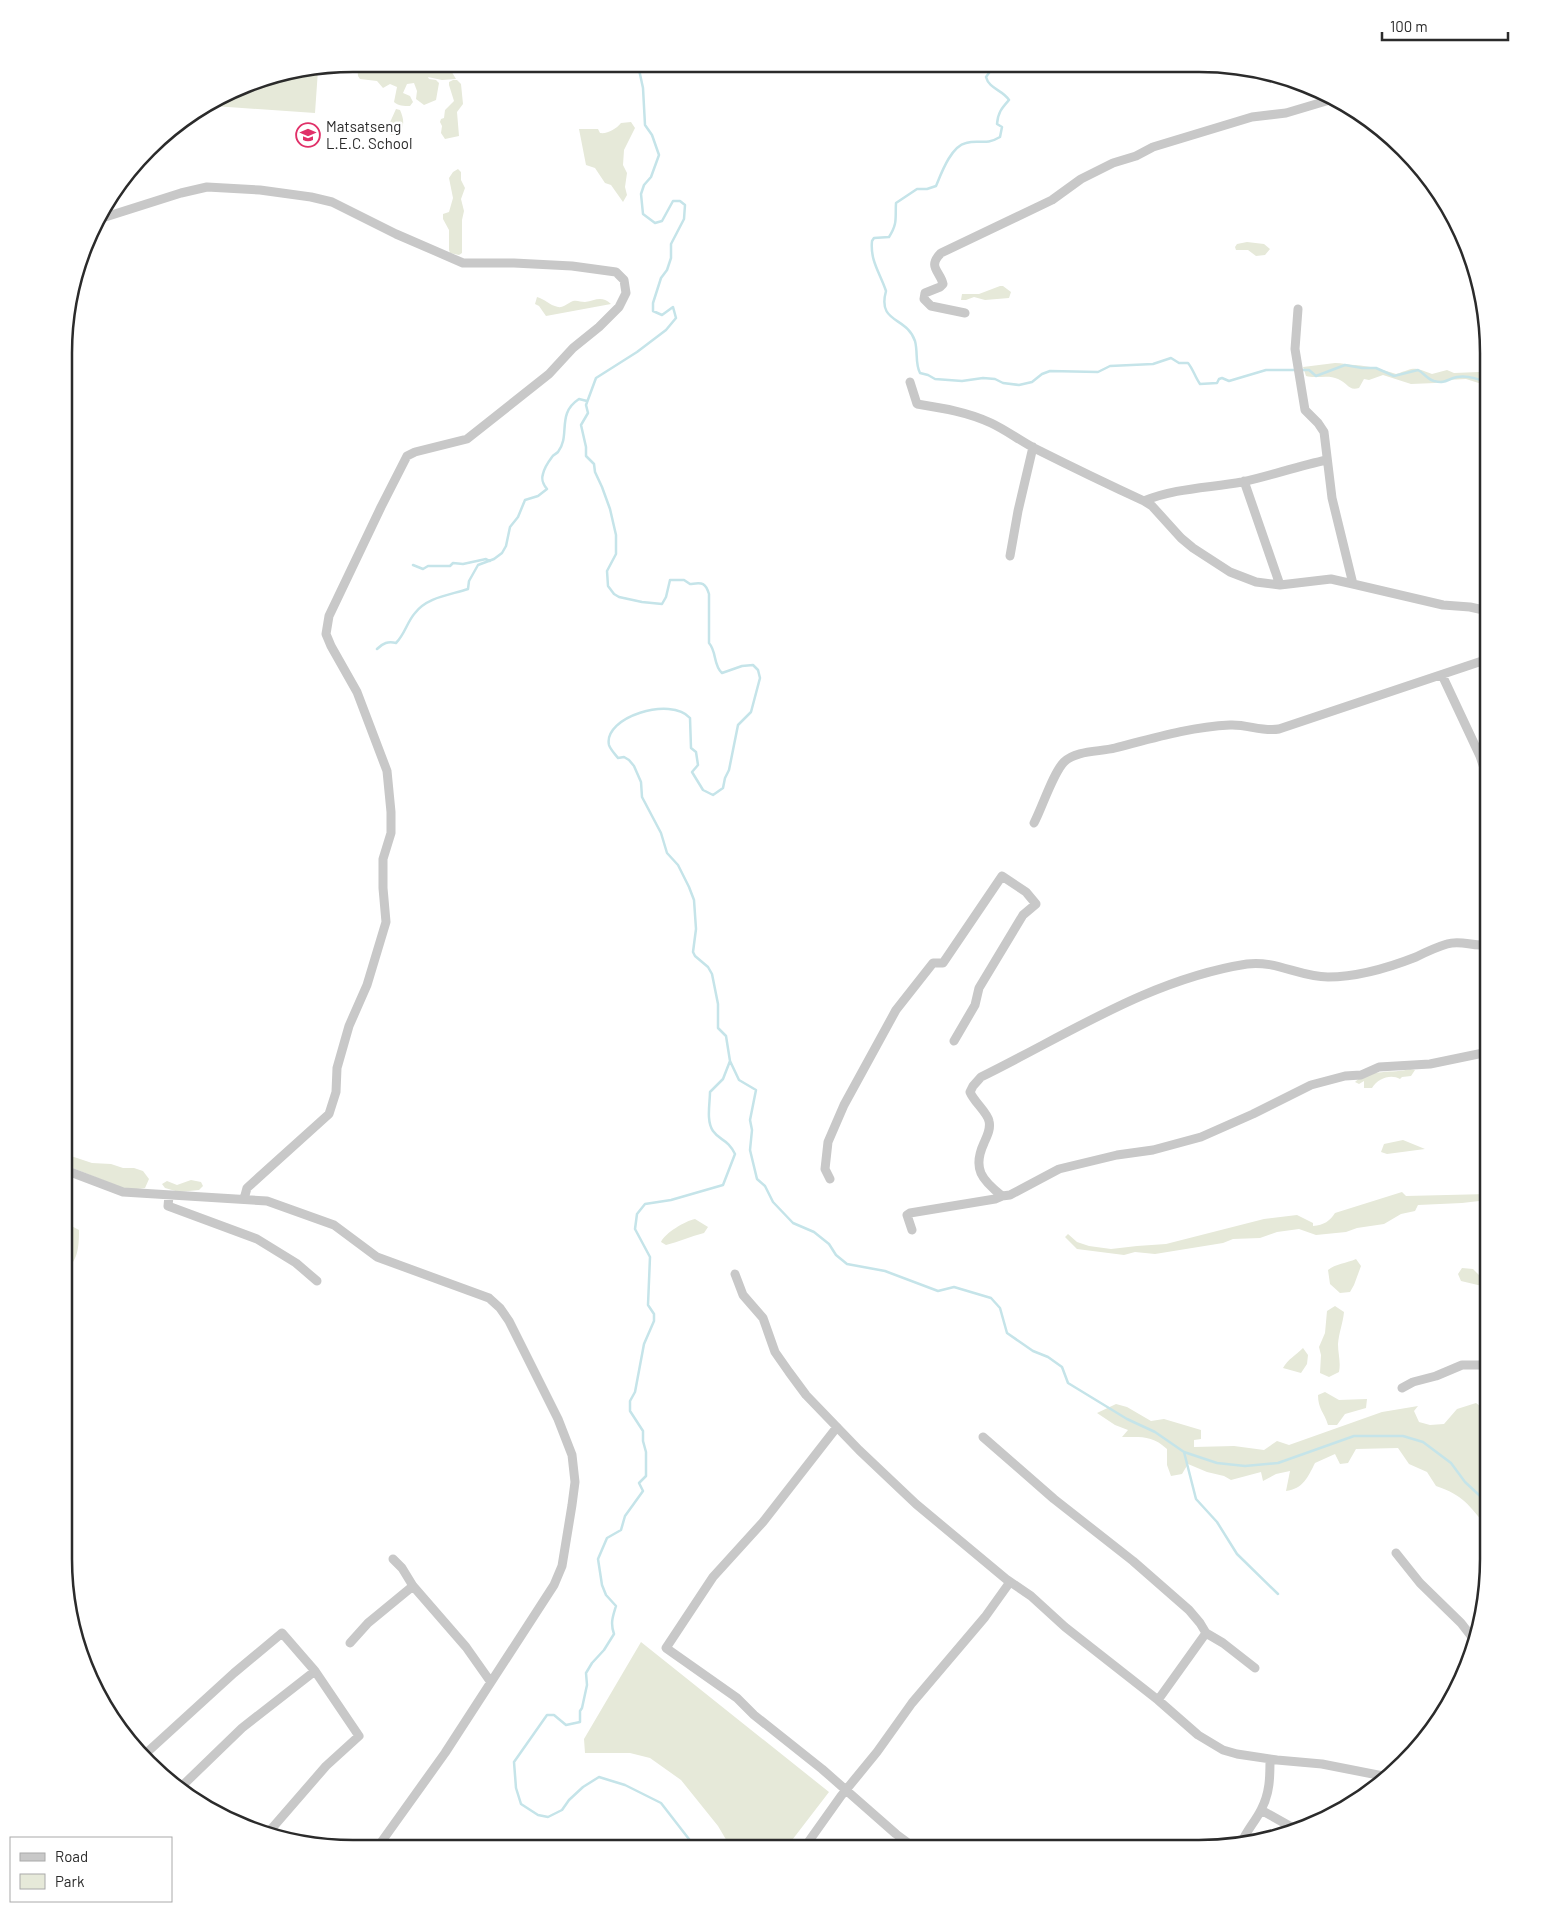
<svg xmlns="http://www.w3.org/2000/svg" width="1552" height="1912" font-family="Barlow,sans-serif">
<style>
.green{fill:#e6e9d9}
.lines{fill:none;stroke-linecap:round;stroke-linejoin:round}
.stream{stroke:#c5e4e9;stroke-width:2.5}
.minor{stroke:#c8c8c8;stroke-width:9}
.labels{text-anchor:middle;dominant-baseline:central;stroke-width:5;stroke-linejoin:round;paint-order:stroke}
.poi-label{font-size:15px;fill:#2b2b2b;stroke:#fff;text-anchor:start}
.rim{fill:none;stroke:#2b2b2b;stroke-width:2.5}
</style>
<rect width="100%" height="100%" fill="#fff"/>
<path class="green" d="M357,64H447L456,79L442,80L428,77L429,79L436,80L439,83L436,100L424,105L416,99L417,91L414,83L407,84L403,93L410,96L413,102L410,106C404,106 398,106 394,102L397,87L390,84L383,88L377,81L360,79L358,76Z
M318,70L315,113L214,106L260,79Z
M453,80H457L461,84L463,104L457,112L459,136L445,139L441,133L442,126L440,122L441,119L444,118L445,110L454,101L449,85V82Z
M396,109L400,110C405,121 405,130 394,135L389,134L387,129Z
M631,122L635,128L624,150L623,165L627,173L625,187L627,195L623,202L611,185L605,183L595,168L586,165L579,129H598L600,133C608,134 616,129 621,123Z
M458,169L461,172V180L465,188L461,199L464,211L462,220V253L459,255L450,253L449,250V230L443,219V214L449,212L453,198L449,178L453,172Z
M1247,242L1264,244L1270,249L1265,255L1256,256L1248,250H1236L1235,247L1237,244Z
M1000,286H1003L1011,292L1009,298L985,300L974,297L966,300H961L962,294H979Z
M537,297C545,299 549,305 558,307C563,308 568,303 573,301C578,300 580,302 585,302C595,301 601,295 611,304L546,316L539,306L535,304Z
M1335,363C1342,363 1349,365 1355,365C1370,366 1381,369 1396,374C1415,368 1412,366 1432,374L1447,370L1454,373L1479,372L1488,377V386L1466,379L1447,380L1435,383L1411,384L1383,375L1369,380L1364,379L1359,388C1348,391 1348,383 1338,379C1328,374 1316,379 1306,376L1303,367Z
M1410,1069L1415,1070L1411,1076L1402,1077L1400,1079C1391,1074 1378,1078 1372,1088H1364V1081L1359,1084L1355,1082C1370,1068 1393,1074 1410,1069Z
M1403,1140L1425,1149L1387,1154L1381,1152L1384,1144Z
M65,1154L92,1163L111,1164L123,1168H134L143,1171L149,1179L145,1188L128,1190L65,1165Z
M191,1180L201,1182L203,1186L199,1190L179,1192L165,1188L162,1184L167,1181L177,1185Z
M1402,1192L1406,1196L1488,1194V1200L1462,1203L1418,1205L1415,1211L1401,1214L1384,1224L1357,1228L1346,1232L1316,1235L1299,1229L1277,1232L1260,1238L1233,1239L1223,1243L1155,1254L1135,1252L1124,1255L1077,1249L1065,1237L1068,1234L1077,1242L1089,1246L1111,1249L1137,1246L1166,1244L1264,1219L1297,1215L1313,1223V1226C1324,1225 1330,1221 1335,1213Z
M695,1219L708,1227L704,1233C691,1236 679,1242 666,1245L661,1242C665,1233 685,1221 695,1219Z
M64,1222L79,1230C79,1248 78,1261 64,1272Z
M1356,1259L1361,1266L1354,1285L1350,1292L1340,1293L1330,1284L1328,1270C1335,1264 1347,1263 1356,1259Z
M1462,1268L1473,1269L1480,1276L1486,1278L1488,1290H1485L1482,1286L1461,1281L1458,1274Z
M1335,1306L1344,1312C1343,1323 1339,1332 1338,1344C1338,1354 1341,1362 1339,1372L1329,1377L1320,1373L1321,1355L1319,1347L1325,1333L1327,1311Z
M1303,1348L1308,1355L1307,1364L1301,1373L1283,1368C1288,1359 1295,1356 1303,1348Z
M1325,1392L1339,1400L1367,1399L1366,1408L1345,1414L1337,1425H1328C1324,1412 1318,1409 1318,1395Z
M1476,1403L1488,1412V1528C1470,1507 1464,1495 1436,1486L1427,1472L1409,1464L1398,1448L1356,1449L1348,1463L1340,1464L1335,1454L1315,1463C1308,1477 1303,1489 1286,1491L1290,1471L1276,1474L1263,1481L1261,1472L1231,1480L1224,1476L1207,1472L1188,1464L1182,1474L1171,1476L1167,1465V1449C1152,1435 1141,1437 1122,1437L1128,1430L1115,1425L1097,1413L1116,1404L1127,1407L1151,1421L1164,1419L1201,1430V1439L1194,1440V1447L1234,1446L1264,1450L1277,1441L1289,1445L1382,1412L1418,1406L1414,1411L1419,1422L1430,1425L1444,1424L1457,1409Z
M641,1642L829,1792L786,1848H731L718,1826L681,1780L650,1758L630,1753H585L584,1739Z"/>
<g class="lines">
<path class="stream" d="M638,65L643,88L645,125L652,135L659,155L651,177L644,185L641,194L643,214L655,223L662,221L673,201H680L685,205L684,219L671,244V258L667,270L661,278L653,303V311L662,315L673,307L676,318L666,330L637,352L596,378L586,405L588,413L581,425L586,447V456L594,464L595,472L602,487L610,509L616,535V554L607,571L608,586L614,594L619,597L642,602L662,604L666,597L670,580H684L690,584C701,583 705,581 709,594V643C717,652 713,665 722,673L742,666L753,665L758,670L760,678L751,712L738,725L729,770L725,778L723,788L713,795L703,790L692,772L698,765L696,752L691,748L690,718C671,696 603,717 609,745C610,749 615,754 618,758L624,757L629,760L634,766L641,782L642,797L661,833L667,853L678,865L689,887L694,900L696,929L693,952L695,956L708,967L712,974L718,1004V1028L726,1036L730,1061L739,1080L756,1090L750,1120L752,1130L750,1150L757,1179L765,1186L773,1202L793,1223L814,1232L829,1244L836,1255L847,1264L885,1271L938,1291L954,1287L991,1298L1000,1308L1007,1333L1033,1351L1048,1357L1062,1367L1068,1383L1127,1419L1155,1432L1184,1452L1217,1463L1245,1466L1278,1463L1354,1436H1403L1423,1442L1451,1463L1465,1482L1479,1495L1488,1506
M989,66L991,70L986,77C989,89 1003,90 1009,100C1002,108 998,112 997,124L1002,127L1000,137C985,146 980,139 966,143C951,146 941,174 936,186L927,189H917L896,203C895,218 898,223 889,237L874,238L872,241C870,261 880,273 886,291C877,324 907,316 915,341C918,352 915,364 920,373L928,375L935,379L962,381L983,378L995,379L1003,383L1019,385L1032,382L1042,374L1050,371L1098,372L1110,366L1153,364L1171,358L1179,363H1188C1193,369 1195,377 1200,384L1217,383L1219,379L1222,378L1229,381L1266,370H1309L1316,376L1345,365L1362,368H1376L1394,376L1418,370C1424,373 1427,379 1434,381C1446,384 1447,379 1457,377C1467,375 1479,379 1488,383
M413,565L423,569L428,566H450L453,563L463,564L486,559L490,561
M377,649C383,643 388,641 396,643C405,634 407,622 415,613C427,597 450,595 468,589L469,581L478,565L494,559L502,553L506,546L510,527L518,517L525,500L538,496L547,489C543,484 541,480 543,474C544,469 549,461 552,457C553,455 556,454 558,452C571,435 556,414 579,399L587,401
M1184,1452L1196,1499L1217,1522L1237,1554L1278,1594
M699,1848L692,1843L661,1803L625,1785L599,1777L583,1787L569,1800L562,1810L548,1817L538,1815L521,1804L516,1788L514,1762L547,1715H554L566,1725L580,1722V1711L582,1708L587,1685L586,1673L592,1663L604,1650L614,1634C610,1623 613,1616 616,1606L606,1595L602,1585L598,1559L607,1538L621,1530L625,1516L643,1491L639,1483L646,1476V1452L643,1441V1431L630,1411V1401L635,1392L644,1344L654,1321V1314L648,1305L650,1257L635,1229L637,1214L645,1204L671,1200L723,1185L735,1154C728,1139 720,1141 713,1131C706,1121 710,1103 710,1092L723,1079L730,1061"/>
<path class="minor" d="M99,219L181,193L207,187L260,190L311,197L332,202L396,234L463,263H514L572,266L616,272L624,280L626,293L619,307L599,327L573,348L549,374L467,439L415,452L407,456L381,507L329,616L326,634L331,646L357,692L387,771L391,812V833L383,859V888L386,922L367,985L349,1026L337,1068L336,1092L329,1114L247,1188L244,1199
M1298,309L1295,349L1305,410L1318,423L1324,432L1332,498L1353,584L1443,605L1470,607L1488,611
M965,313L931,306L924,299L925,293L940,287L943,284C940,271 927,267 941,253L1052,200L1081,179L1113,163L1136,156L1153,147L1252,117L1286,113L1333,99
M910,382L917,404C942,408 968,412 991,423C1006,430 1019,440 1034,448C1070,466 1107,484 1144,501C1175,488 1209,488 1242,482C1270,476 1298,466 1327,460
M1244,481L1280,585
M1144,501L1152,506L1181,538L1193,548L1230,572L1256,582L1280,585L1331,579L1353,584
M1010,556L1018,511L1033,447
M1442,675L1480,756L1488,780
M1034,823C1042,808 1053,773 1064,762C1076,750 1100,752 1115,748C1154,738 1190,727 1230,725C1247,724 1262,732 1279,729L1488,659
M1488,1052L1430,1064L1379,1067L1361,1075L1345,1076L1311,1085L1253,1114L1201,1137L1153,1150L1117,1155L1059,1169L1010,1195L1002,1196C982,1180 972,1169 984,1143C987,1136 991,1129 989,1121C987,1112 974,1102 970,1092L973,1086L981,1077C1067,1035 1150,979 1247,964C1275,960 1300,977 1328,977C1359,977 1388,968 1416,957C1426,952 1437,947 1447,944C1462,939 1474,948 1488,944
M65,1170L123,1192L267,1201L334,1225L377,1257L489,1298L500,1308L509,1321L558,1419L572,1455L575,1482L572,1505L562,1566L554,1585L445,1753L377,1848
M830,1179L825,1169L828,1142L844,1105L896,1010L933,963H943L1002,876L1026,892L1036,904L1023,915L979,988L975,1005L954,1041
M169,1196L168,1206L257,1239L296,1263L317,1281
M912,1230L907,1215L910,1213L995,1199L1002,1196
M735,1274L743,1295L763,1318L775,1352L789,1372L806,1395L859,1450L916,1504L1006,1579L1031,1596L1065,1627L1158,1700L1198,1735L1223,1750L1237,1754L1277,1760L1322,1764L1388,1777
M1402,1388L1413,1382L1436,1376L1462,1365H1488
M837,1427L763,1522L713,1577L666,1648L737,1698L754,1715L822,1769L896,1834L915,1848
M983,1437L1054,1499L1133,1561L1189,1610L1200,1623L1206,1633L1223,1643L1255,1668
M1396,1553L1420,1583L1461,1623L1475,1641
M393,1559L402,1568L413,1586L466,1647L490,1681
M350,1643L368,1623L413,1586
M1158,1700L1206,1633
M143,1756L234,1673L282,1633L315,1671L359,1736L326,1766L267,1834
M180,1788L242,1728L315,1671
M1261,1810L1295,1829
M1241,1844C1246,1831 1255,1822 1261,1810C1270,1793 1270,1777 1270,1759
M804,1848L841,1796L877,1752L912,1703L985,1617L1010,1582"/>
</g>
<defs>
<g id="school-ring" transform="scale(1.25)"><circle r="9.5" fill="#fff" stroke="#e03068" stroke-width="1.5"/><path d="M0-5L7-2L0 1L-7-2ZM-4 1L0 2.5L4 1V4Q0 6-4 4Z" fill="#e03068"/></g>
</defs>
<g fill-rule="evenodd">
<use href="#school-ring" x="308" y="135"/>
</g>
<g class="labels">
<g class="poi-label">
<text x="326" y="126">Matsatseng<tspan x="326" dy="17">L.E.C. School</tspan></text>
</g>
</g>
<path d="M0 0H1552V1912H0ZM353 72H1199A281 281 0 0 1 1480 353V1559A281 281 0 0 1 1199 1840H353A281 281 0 0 1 72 1559V353A281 281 0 0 1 353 72Z" fill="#fff" fill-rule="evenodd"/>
<path class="rim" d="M353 72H1199A281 281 0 0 1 1480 353V1559A281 281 0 0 1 1199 1840H353A281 281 0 0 1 72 1559V353A281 281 0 0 1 353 72Z"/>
<rect x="10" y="1837" width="162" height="65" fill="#ffffff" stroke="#aaaaaa"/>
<rect x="20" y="1853" width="25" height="8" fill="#c8c8c8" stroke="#aaaaaa"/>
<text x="55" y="1862" font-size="15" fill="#2b2b2b">Road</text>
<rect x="20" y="1874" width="25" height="15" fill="#e6e9d9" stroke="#aaaaaa"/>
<text x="55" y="1887" font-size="15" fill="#2b2b2b">Park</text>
<path d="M1382 32v8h126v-8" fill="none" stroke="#2b2b2b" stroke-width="2.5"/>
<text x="1390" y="32" font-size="15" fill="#2b2b2b" stroke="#ffffff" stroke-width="4" paint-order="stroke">100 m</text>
</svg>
